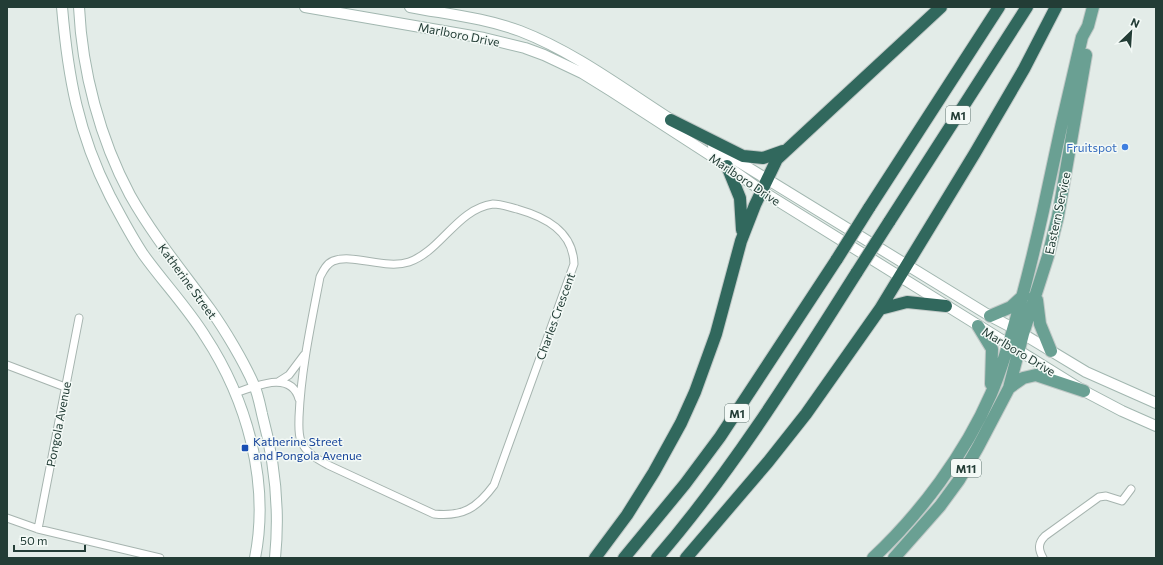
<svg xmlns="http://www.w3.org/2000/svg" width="1163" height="565" font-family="Commissioner,sans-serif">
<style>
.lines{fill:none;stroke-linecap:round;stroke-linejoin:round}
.street-casing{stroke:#a6b4af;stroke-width:9}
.secondary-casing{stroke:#a2b7b0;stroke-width:12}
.primary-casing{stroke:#c1c9c7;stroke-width:14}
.highway-casing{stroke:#c1c9c7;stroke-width:14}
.street{stroke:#fff;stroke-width:7}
.secondary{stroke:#fff;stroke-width:10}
.primary{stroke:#6aa093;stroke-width:12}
.highway{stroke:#31685d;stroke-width:12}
.highway-bridge-casing{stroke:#c1c9c7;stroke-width:14;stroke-linecap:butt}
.highway-bridge{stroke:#31685d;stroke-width:12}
.shop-dot{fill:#3f7fe0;stroke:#f3f9f6;stroke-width:1.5}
.transit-dot{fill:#1a4fb4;stroke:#f3f9f6;stroke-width:1.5}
.labels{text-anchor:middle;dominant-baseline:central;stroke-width:3;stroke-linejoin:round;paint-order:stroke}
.shield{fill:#f3f9f6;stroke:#617570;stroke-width:1}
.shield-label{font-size:11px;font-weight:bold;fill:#233d36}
.street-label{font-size:12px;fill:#233d36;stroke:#f3f9f6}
.shop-label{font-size:12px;fill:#366cbe;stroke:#f3f9f6;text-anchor:end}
.transit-label{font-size:12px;fill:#164399;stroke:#f3f9f6;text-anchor:start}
</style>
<rect width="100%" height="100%" fill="#e3ece8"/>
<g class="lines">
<g class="street-casing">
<path id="street" d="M493,204C501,204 509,207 517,209C545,217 573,231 574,264L494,485C477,508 463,517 434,514L328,465C317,459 306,453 301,441C298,433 299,425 299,417C301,370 311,324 320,277C323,271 326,264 333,261C353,253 385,270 409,262C441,251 457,209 493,204Z
M7,365L65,387
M278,382L289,375L304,355
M235,393C254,387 291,369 299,399
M7,518L38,529L160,558
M38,529L79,318
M1043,558C1038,549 1038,543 1045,536L1099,497L1106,496L1122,501L1131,489"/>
</g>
<g class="secondary-casing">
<path id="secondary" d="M62,7C68,77 78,133 110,196C120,215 131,236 143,254C163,282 187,307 205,336C247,400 270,482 255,558
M79,7C82,71 100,139 130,195C153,236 183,272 210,309C225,330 244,362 254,385C258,394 260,405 262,414C275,462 280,509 275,558
M305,7L484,38L525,48L544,55L582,73L611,91L727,166L762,191L1084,391L1122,411L1156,426
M410,7C446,14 485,18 520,31C577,53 627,92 678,124
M713,146L990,316L1013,328L1086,372L1156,403"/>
</g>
<g class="primary-casing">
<path id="primary" d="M1037,300L1040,324L1051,351
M990,316L1011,307L1024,295
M978,326L992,349L991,384
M1009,388L1023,378L1036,375L1084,391
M873,558C920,514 965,454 991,394C999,376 1004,358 1010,340C1023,296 1033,256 1043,211C1055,153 1068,95 1082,37L1088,26L1093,7
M894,558L940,506L959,480L978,447L1009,388L1023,334L1048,256L1058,216L1086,55"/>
</g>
<g class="highway-casing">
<path id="highway" d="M671,120L743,156L763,158L783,151
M727,166L740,198L742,230
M869,208L999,7
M889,222L1027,7
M880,309L907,302L946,306
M595,558L627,515L654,472L681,423L695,392L716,334L741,241L755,205L777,159L941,7
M624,558L685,484L720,437L837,259
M657,558C733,470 795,370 857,272
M686,558L768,462L806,414L880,309L975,153L1024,69L1056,7"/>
</g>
<use href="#street" class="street"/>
<use href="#secondary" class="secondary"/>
<use href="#primary" class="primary"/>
<use href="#highway" class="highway"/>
<g class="highway-bridge-casing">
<path id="highway-bridge" d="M837,259L869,208
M857,272L889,222"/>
</g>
<use href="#highway-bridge" class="highway-bridge"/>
</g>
<circle class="shop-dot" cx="1125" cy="147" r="4"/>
<rect class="transit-dot" x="241" y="444" width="8" height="8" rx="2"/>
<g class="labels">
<g class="shield">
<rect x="946" y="106" width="24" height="18" rx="3"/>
<rect x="725" y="404" width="24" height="18" rx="3"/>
<rect x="951" y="459" width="30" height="18" rx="3"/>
</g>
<g class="shield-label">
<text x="958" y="115">M1</text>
<text x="737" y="413">M1</text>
<text x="966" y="468">M11</text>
</g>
<g class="street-label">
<text transform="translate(459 34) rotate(11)">Marlboro Drive</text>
<text transform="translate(745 179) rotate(34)">Marlboro Drive</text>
<text transform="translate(1057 213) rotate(-78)">Eastern Service</text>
<text transform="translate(188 281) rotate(54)">Katherine Street</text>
<text transform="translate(555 316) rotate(-70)">Charles Crescent</text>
<text transform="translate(1019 351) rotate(31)">Marlboro Drive</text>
<text transform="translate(58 424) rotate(-79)">Pongola Avenue</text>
</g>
<g class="shop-label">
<text x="1117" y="147">Fruitspot</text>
</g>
<g class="transit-label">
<text x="253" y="441">Katherine Street<tspan x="253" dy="14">and Pongola Avenue</tspan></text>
</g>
</g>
<rect width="1163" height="565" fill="none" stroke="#233d36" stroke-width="16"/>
<g transform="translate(1131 32) rotate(25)" stroke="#f3f9f6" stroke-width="3" paint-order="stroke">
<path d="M0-3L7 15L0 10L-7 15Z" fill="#233d36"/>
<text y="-6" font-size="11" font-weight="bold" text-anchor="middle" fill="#233d36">N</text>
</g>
<path d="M14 545v6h71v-6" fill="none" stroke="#233d36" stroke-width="2"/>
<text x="20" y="545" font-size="12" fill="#233d36" stroke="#f3f9f6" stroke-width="3" paint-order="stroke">50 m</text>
</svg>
